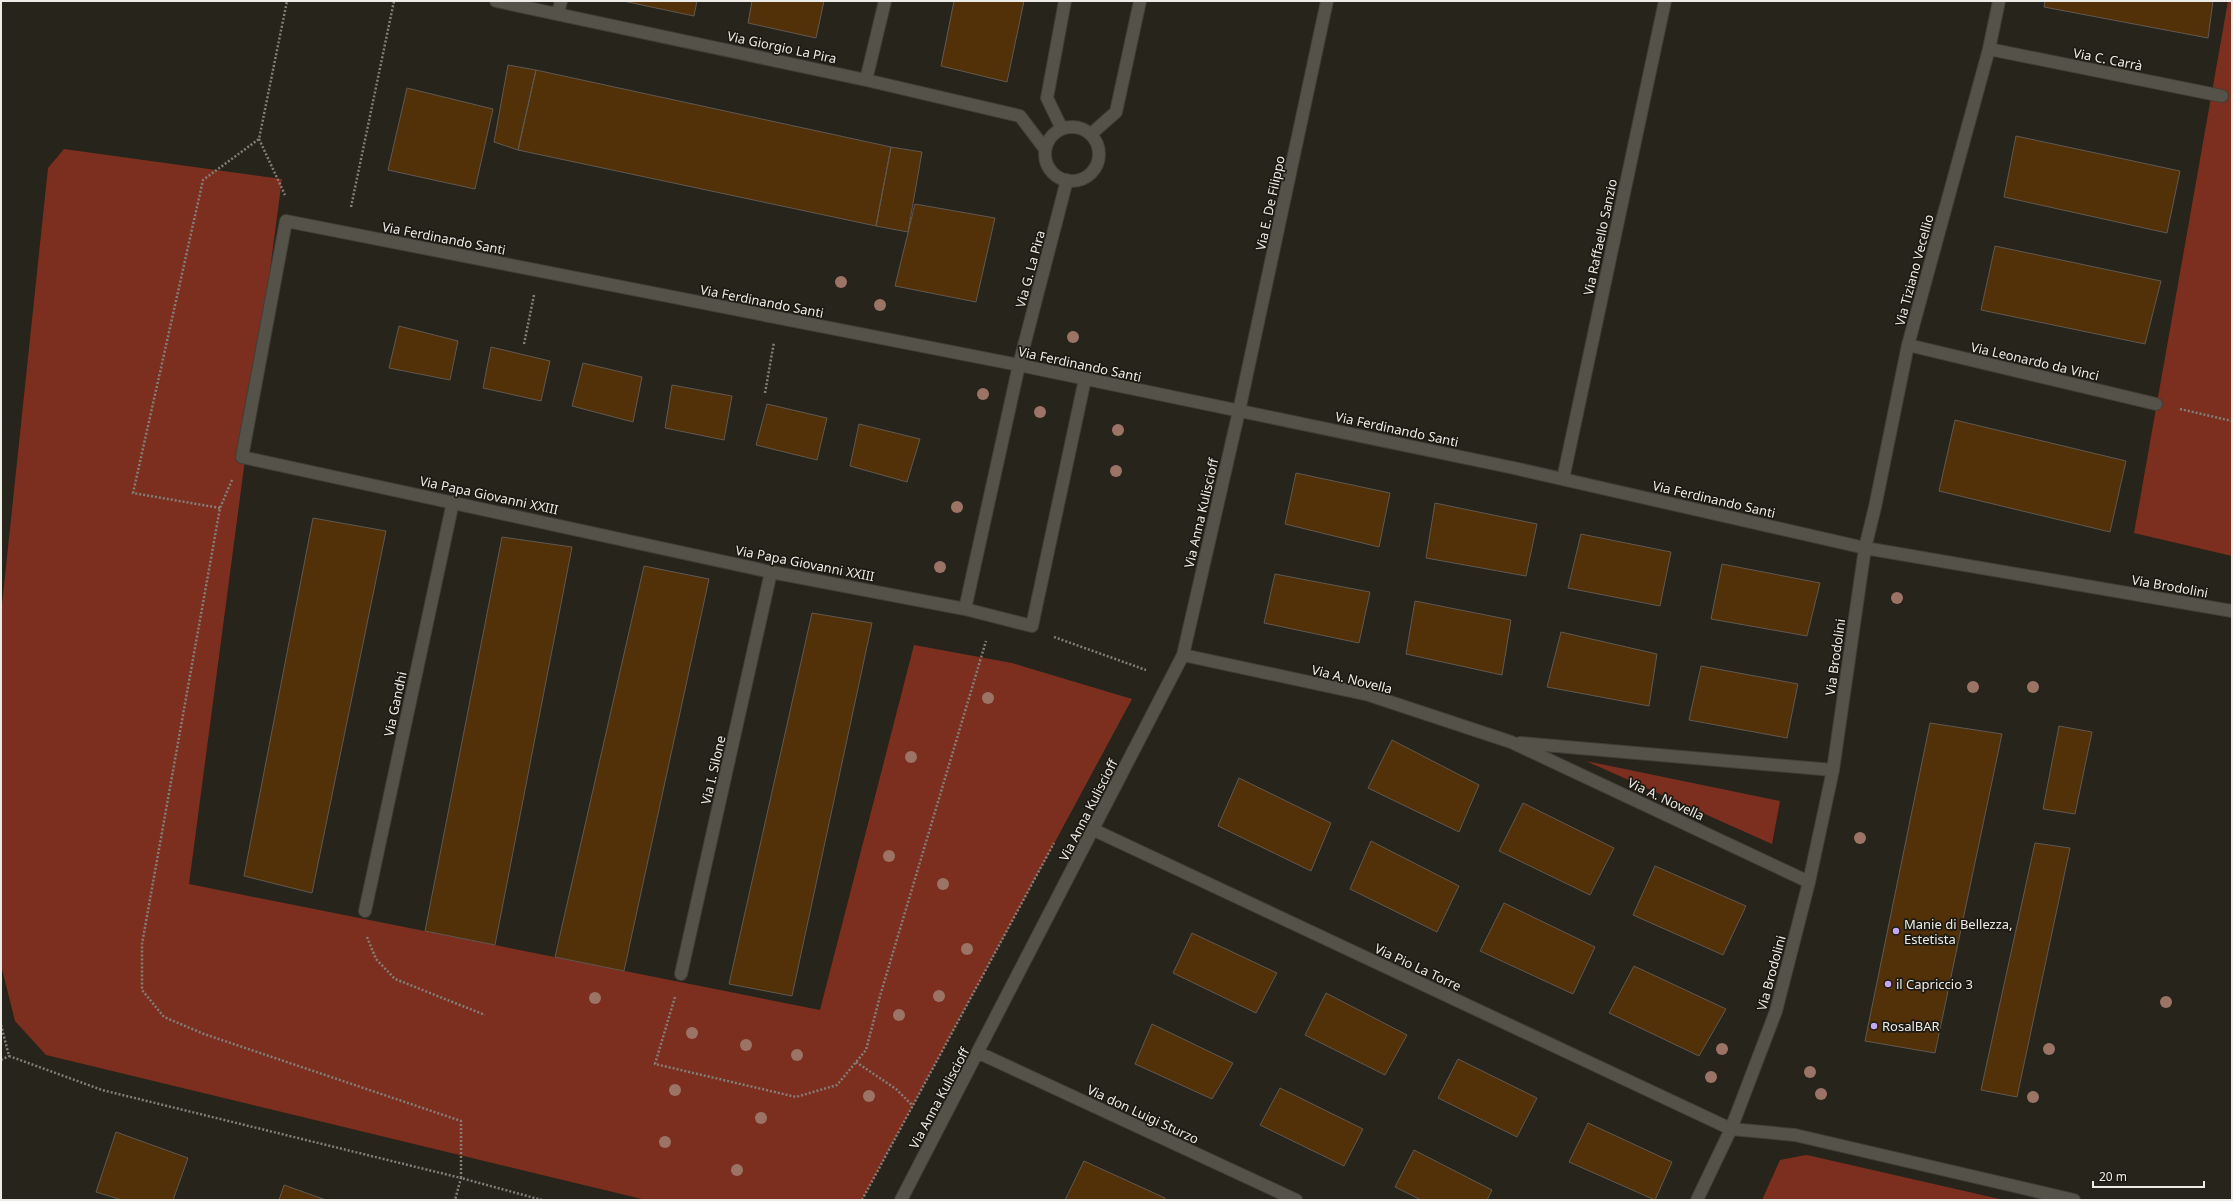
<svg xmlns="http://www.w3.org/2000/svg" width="2233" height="1201" font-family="'Noto Sans',sans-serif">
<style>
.green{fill:#7c2f1e}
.building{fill:#523109;stroke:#605851}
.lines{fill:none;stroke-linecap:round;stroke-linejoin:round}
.minor-casing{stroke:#403e37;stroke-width:14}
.path{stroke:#817f78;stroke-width:2.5;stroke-dasharray:2 2;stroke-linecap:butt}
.minor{stroke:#555249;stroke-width:12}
.tree{fill:#9c7466}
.poi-dot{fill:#c3a7f2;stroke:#1c1a12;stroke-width:1.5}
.labels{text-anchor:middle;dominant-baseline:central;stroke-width:3.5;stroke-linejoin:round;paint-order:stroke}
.street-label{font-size:13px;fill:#ecebe5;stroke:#1c1a12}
.poi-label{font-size:13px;fill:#ecebe5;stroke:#1c1a12;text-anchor:start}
</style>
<rect width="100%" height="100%" fill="#26241b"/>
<path class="green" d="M2228,1H2232V556L2134,533Z
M64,149L282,179L189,884L820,1010L914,645L1012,663L1132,699L862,1200H646L46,1055L15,1021L1,965V614L48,168Z
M1586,761L1780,801L1772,844Z
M1806,1155H1807L2004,1200H1762L1780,1160Z"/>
<path class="building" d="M623,1H697L694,16Z
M752,1H824L816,38L748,23Z
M954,1H1024L1007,82L941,66Z
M2045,1H2213L2208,38L2044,7Z
M508,65L536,70L518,150L494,142Z
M536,70L891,147L876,226L518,150Z
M407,88L493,109L475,189L388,170Z
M2016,136L2180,171L2167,233L2004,197Z
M891,147L922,152L908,232L876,226Z
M915,204L995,218L976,302L895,286Z
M1995,246L2161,281L2145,344L1981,310Z
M399,326L458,341L450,380L389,368Z
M491,347L550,361L541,401L483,388Z
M583,363L642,377L633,422L572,406Z
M672,385L732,396L724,440L665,428Z
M767,404L827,418L817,460L756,445Z
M1955,420L2126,461L2110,532L1939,491Z
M859,424L920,439L907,482L850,466Z
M1296,473L1390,493L1379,547L1285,524Z
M1435,503L1537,524L1526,576L1426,558Z
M313,518L386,531L312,893L244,876Z
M1581,534L1671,552L1660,606L1568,588Z
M502,537L572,547L495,945L425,931Z
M1722,564L1820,583L1807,636L1711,619Z
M644,566L709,579L624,971L555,957Z
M1275,574L1370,592L1359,643L1264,623Z
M1415,601L1511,620L1502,675L1406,654Z
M812,613L872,623L792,996L729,984Z
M1561,632L1657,654L1649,706L1547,687Z
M1701,666L1798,684L1787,738L1689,720Z
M1930,723L2002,734L1935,1053L1865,1041Z
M2059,726L2092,732L2075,814L2043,809Z
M1392,740L1479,785L1459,832L1368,788Z
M1239,778L1331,823L1311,871L1218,826Z
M1523,803L1614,848L1590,895L1499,851Z
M1371,841L1459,886L1437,932L1350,889Z
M2035,843L2070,848L2017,1097L1981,1090Z
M1655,866L1746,906L1723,955L1633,915Z
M1504,903L1595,947L1573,994L1480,951Z
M1192,933L1277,973L1256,1013L1173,973Z
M1634,966L1726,1009L1699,1056L1609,1013Z
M1326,993L1407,1035L1385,1075L1305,1035Z
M1152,1024L1233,1063L1212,1099L1135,1064Z
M1458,1059L1537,1098L1517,1137L1438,1098Z
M1280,1088L1363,1129L1344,1166L1260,1125Z
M1588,1123L1672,1162L1655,1200L1569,1162Z
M116,1132L188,1158L173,1200H122L96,1192Z
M1414,1150L1492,1190L1487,1200H1421L1395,1187Z
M1084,1161L1165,1198L1164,1200H1065Z
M284,1185L326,1200H279Z"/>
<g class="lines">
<g class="minor-casing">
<path id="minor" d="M496,1L866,80L1020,116L1045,149
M558,13L561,1
M1989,49L2222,96
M866,80L885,1
M1045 154a27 27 0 1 1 54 0a27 27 0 1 1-54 0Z
M1062,129L1047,98L1065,1
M1091,134L1116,112L1140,1
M1908,345L2156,404
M1085,379L1032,626L965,609L771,572L242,457L286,221L1019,365L1514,468L1865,548L1875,507L1908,345L1989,49L1999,1
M1563,479L1665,1
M965,609L1019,365L1067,180
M1183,655L1369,695L1511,742L1809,882
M1520,743L1833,770
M1094,830L1731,1129L1795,1135L2074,1200
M365,911L453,502
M681,974L771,572
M979,1053L1296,1200
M901,1200L1183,655L1239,411L1327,1
M1697,1200L1731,1129L1776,1011L1809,882L1833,770L1865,548L2232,611"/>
</g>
<path class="path" d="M259,139L285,195
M351,207L394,1
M524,344L534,295
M765,393L774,342
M2180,409L2232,421
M232,480L220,508L142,944V990L164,1017L204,1034L461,1121V1178L542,1200
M220,508L133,493L203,180L259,139L287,1
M1054,637L1146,670
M367,937L376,959L395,979L485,1015
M675,997L655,1064L796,1097L837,1085L866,1050L880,996L986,641
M1,1025L9,1056L102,1090L461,1178L455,1200
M1,1060L9,1056
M856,1062L896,1089L913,1106
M862,1200L1054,843"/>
<use href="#minor" class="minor"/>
</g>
<g class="tree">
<circle cx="841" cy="282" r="6"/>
<circle cx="880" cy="305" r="6"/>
<circle cx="1073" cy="337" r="6"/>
<circle cx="983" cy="394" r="6"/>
<circle cx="1040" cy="412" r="6"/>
<circle cx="1118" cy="430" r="6"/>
<circle cx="1116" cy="471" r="6"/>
<circle cx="957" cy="507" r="6"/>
<circle cx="940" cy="567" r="6"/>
<circle cx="1897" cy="598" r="6"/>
<circle cx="1973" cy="687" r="6"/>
<circle cx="2033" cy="687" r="6"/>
<circle cx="988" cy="698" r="6"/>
<circle cx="911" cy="757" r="6"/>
<circle cx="1860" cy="838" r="6"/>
<circle cx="889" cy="856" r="6"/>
<circle cx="943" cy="884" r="6"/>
<circle cx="967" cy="949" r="6"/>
<circle cx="939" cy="996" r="6"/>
<circle cx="595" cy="998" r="6"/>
<circle cx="2166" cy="1002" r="6"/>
<circle cx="899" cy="1015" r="6"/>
<circle cx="692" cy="1033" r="6"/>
<circle cx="746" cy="1045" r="6"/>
<circle cx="1722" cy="1049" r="6"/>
<circle cx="2049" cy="1049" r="6"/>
<circle cx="797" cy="1055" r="6"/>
<circle cx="1810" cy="1072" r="6"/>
<circle cx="1711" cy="1077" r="6"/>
<circle cx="675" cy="1090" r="6"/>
<circle cx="1821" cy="1094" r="6"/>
<circle cx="869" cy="1096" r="6"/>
<circle cx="2033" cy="1097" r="6"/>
<circle cx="761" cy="1118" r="6"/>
<circle cx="665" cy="1142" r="6"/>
<circle cx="737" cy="1170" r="6"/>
</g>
<g class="poi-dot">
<circle cx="1896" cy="931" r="4"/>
<circle cx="1888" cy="984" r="4"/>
<circle cx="1874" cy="1026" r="4"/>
</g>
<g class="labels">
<g class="street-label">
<text transform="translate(782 47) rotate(12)">Via Giorgio La Pira</text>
<text transform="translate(2108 59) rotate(11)">Via C. Carrà</text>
<text transform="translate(1270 203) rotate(-78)">Via E. De Filippo</text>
<text transform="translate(1600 237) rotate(-78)">Via Raffaello Sanzio</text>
<text transform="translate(444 238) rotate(11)">Via Ferdinando Santi</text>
<text transform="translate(1030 269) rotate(-75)">Via G. La Pira</text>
<text transform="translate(1914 270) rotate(-75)">Via Tiziano Vecellio</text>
<text transform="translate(762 301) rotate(11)">Via Ferdinando Santi</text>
<text transform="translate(2035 361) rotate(13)">Via Leonardo da Vinci</text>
<text transform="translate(1080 364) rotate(12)">Via Ferdinando Santi</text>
<text transform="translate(1397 429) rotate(12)">Via Ferdinando Santi</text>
<text transform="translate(489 495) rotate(12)">Via Papa Giovanni XXIII</text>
<text transform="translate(1714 499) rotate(13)">Via Ferdinando Santi</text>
<text transform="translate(1201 513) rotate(-77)">Via Anna Kuliscioff</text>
<text transform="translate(805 563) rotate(11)">Via Papa Giovanni XXIII</text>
<text transform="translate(2170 586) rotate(10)">Via Brodolini</text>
<text transform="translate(1835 657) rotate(-82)">Via Brodolini</text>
<text transform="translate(1352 679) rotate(14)">Via A. Novella</text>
<text transform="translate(395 704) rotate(-78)">Via Gandhi</text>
<text transform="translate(713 770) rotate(-77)">Via I. Silone</text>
<text transform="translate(1666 799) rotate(25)">Via A. Novella</text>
<text transform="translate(1088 810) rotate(-63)">Via Anna Kuliscioff</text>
<text transform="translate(1418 967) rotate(25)">Via Pio La Torre</text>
<text transform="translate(1771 973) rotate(-75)">Via Brodolini</text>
<text transform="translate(939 1098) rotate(-62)">Via Anna Kuliscioff</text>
<text transform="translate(1143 1114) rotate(25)">Via don Luigi Sturzo</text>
</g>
<g class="poi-label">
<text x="1904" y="924">Manie di Bellezza,<tspan x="1904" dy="15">Estetista</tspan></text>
<text x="1896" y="984">il Capriccio 3</text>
<text x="1882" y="1026">RosalBAR</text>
</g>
</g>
<rect width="2233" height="1201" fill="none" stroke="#ecebe5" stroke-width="4"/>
<path d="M2093 1181v6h111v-6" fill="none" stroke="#ecebe5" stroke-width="2"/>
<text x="2099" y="1181" font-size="12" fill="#ecebe5" stroke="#1c1a12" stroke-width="3" paint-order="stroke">20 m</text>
</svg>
